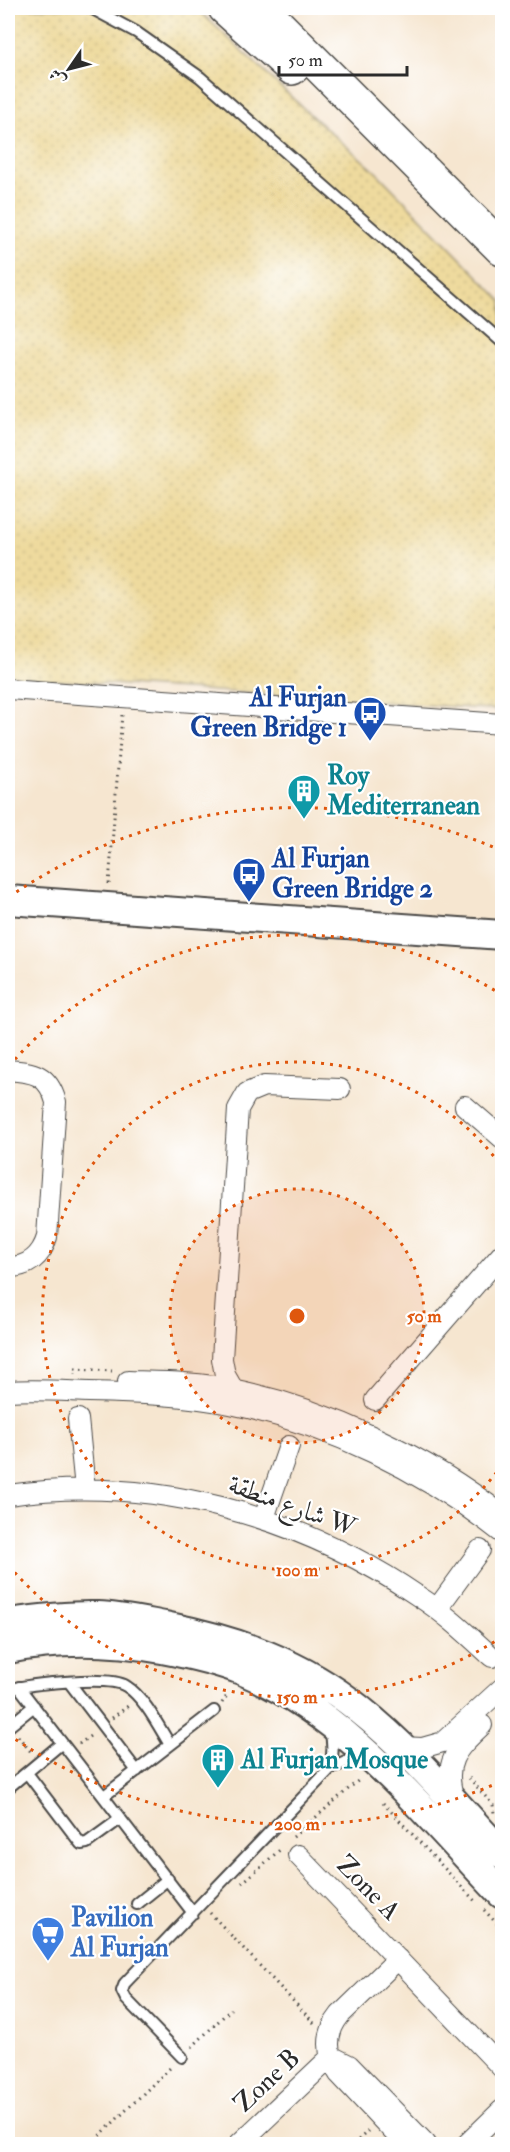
<svg xmlns="http://www.w3.org/2000/svg" width="510" height="2152" font-family="'IM FELL Double Pica',Amiri,serif">
<style>
.sand{fill:url(#sand-dots);stroke:#8c8264;stroke-width:1.5}
.lines{fill:none;stroke-linecap:round;stroke-linejoin:round}
.lane-casing{stroke:#494744;stroke-width:14}
.street-casing{stroke:#494744;stroke-width:22}
.secondary-casing{stroke:#494744;stroke-width:32}
.highway-casing{stroke:#494744;stroke-width:36}
.path{stroke:#494744;stroke-width:3;stroke-dasharray:1.5 4.5;stroke-linecap:butt}
.lane{stroke:#fff;stroke-width:10}
.street{stroke:#fff;stroke-width:20}
.secondary{stroke:#fff;stroke-width:28}
.highway{stroke:#fff;stroke-width:33}
.ring{fill:none;stroke:#df570e;stroke-width:3;stroke-dasharray:3 6}
.labels{text-anchor:middle;dominant-baseline:central;stroke-width:4.5;stroke-linejoin:round;paint-order:stroke}
.transit-label{font-size:26px;font-weight:bold;fill:#164399;stroke:#fff;text-anchor:end}
.culture-label{font-size:26px;font-weight:bold;fill:#0d838f;stroke:#fff;text-anchor:start}
.street-label{font-size:26px;fill:#2b2b2b;stroke:#fff}
.shop-label{font-size:26px;font-weight:bold;fill:#366cbe;stroke:#fff;text-anchor:start}
.centre{fill:#df570e;stroke:#fff;stroke-width:3}
.ring-label{font-size:18px;text-anchor:middle;font-weight:bold;fill:#df570e;stroke:#fff;stroke-width:4.5;stroke-linejoin:round;paint-order:stroke}
</style>
<defs>
<pattern id="sand-dots" width="8" height="8" patternUnits="userSpaceOnUse" patternTransform="scale(1.5)"><rect width="8" height="8" fill="#eeda9e"/><path d="M2 2h.1M6 6h.1" fill="none" stroke="#cb8" stroke-width="1.8" stroke-linecap="round"/></pattern>
</defs>
<rect width="100%" height="100%" fill="#fff"/>
<filter id="ink" filterUnits="userSpaceOnUse"><feTurbulence type="fractalNoise" baseFrequency=".0167" numOctaves="2"/><feDisplacementMap in="SourceGraphic" scale="12" xChannelSelector="R" yChannelSelector="G"/><feConvolveMatrix kernelMatrix="1 2 1 2 8 2 1 2 1" color-interpolation-filters="sRGB"/></filter>
<filter id="wash" filterUnits="userSpaceOnUse"><feTurbulence type="fractalNoise" baseFrequency=".008" numOctaves="4" result="noise"/><feDisplacementMap in="SourceGraphic" scale="24" xChannelSelector="R" yChannelSelector="G"/><feGaussianBlur stdDeviation="1.35" result="paint"/><feColorMatrix in="noise" values="0 0 0 0 0 0 0 0 0 0 0 0 0 0 0 0 0 1.4 0 .05"/><feComposite in="paint" operator="in"/></filter>
<g filter="url(#wash)">
<rect width="100%" height="100%" fill="#f6e6d0"/>
<path class="sand" d="M8,8H196L314,118L376,172L502,301V710L8,677Z"/>
</g>
<g filter="url(#ink)">
<g class="lines">
<g class="lane-casing">
<path id="lane" d="M91,8L136,32L200,77L502,342
M69,1682L137,1771
M19,1687L193,1913
M8,1690C29,1684 109,1675 126,1686C144,1697 159,1727 170,1745
M8,1727L34,1706
M330,1731C334,1744 333,1755 330,1769
M27,1773L81,1844L87,1843L120,1819
M8,1788L62,1743
M104,1796L214,1711
M137,1904L168,1879
M182,2057L126,1999L122,1991L125,1983L330,1769L352,1759H365"/>
</g>
<g class="street-casing">
<path id="street" d="M8,689L502,724
M8,1070C34,1072 48,1074 56,1102L47,1237C41,1257 28,1267 8,1267
M465,1106L502,1138
M128,1381C163,1382 198,1382 232,1389C327,1409 426,1455 502,1515
M233,1389L225,1375L222,1359L238,1109L247,1093L264,1086L340,1089
M8,1391C35,1389 62,1391 89,1392C136,1393 184,1395 230,1404C328,1424 424,1471 502,1533
M375,1400L502,1254
M78,1419L85,1489
M8,1495C151,1474 299,1515 418,1596C445,1613 468,1635 492,1657
M264,1518L289,1446
M437,1609L480,1550
M402,1747L422,1748L443,1742L502,1688
M454,1799C442,1762 457,1749 482,1725
M298,1855L502,2068
M398,1959L340,2015C325,2033 326,2055 339,2074L405,2144
M333,2057L349,2065L426,2144
M239,2144L332,2056
M467,2144L502,2110"/>
</g>
<g class="secondary-casing">
<path id="secondary" d="M8,900L502,935
M8,1623C37,1619 68,1615 98,1616C121,1617 143,1622 165,1626C236,1640 302,1663 359,1709C412,1751 456,1805 502,1854
M8,1649C58,1639 111,1640 162,1649C188,1654 216,1660 241,1670C349,1715 423,1812 502,1894"/>
</g>
<g class="highway-casing">
<path id="highway" d="M225,8L292,68
M261,8L502,249"/>
</g>
<path class="path" d="M109,884L122,714
M75,1375V1369L112,1371
M222,1703L228,1694
M112,1718L128,1706
M18,1736L31,1752
M79,1744L93,1734
M469,1778L493,1805L494,1813
M383,1803L475,1901
M293,1837L360,1779
M242,1883L282,1848
M484,1910L502,1929
M210,1913L314,2023
M192,2047L231,2009
M91,2144L172,2066
M354,2144L368,2131"/>
<use href="#lane" class="lane"/>
<use href="#street" class="street"/>
<use href="#secondary" class="secondary"/>
<use href="#highway" class="highway"/>
</g>
</g>
<circle cx="297" cy="1316" r="127" fill="#df570e" fill-opacity=".12"/>
<g class="ring">
<circle cx="297" cy="1316" r="127"/>
<path d="M502 1465A254 254 0 1 1 502 1167"/>
<path d="M502 1637A381 381 0 0 1 9 1566M9 1066A381 381 0 0 1 502 995"/>
<path d="M500 1782A508 508 0 0 1 9 1735M9 897A508 508 0 0 1 500 850"/>
</g>
<defs>
<g id="bus-pin" transform="scale(1.725)"><path d="M0 17L-7.5 6A9.5 9.5 0 1 1 7.5 6Z" fill="#1a4fb4" stroke="#fff"/><path d="M-5-6H5V4H4V6H2V4H-2V6H-4V4H-5ZM-3.5-4V0h7V-4ZM-3.5 1.2v1.5H-2V1.2ZM2 1.2v1.5H3.5V1.2Z" fill="#fff"/></g>
<g id="building-pin" transform="scale(1.725)"><path d="M0 17L-7.5 6A9.5 9.5 0 1 1 7.5 6Z" fill="#0f9aa8" stroke="#fff"/><path d="M-4-6H4V6H1V3H-1V6H-4ZM-2.5-4.3h1.7v1.8h-1.7ZM.8-4.3h1.7v1.8H.8ZM-2.5-1h1.7V.8h-1.7ZM.8-1h1.7V.8H.8Z" fill="#fff"/></g>
<g id="supermarket-pin" transform="scale(1.725)"><path d="M0 17L-7.5 6A9.5 9.5 0 1 1 7.5 6Z" fill="#3f7fe0" stroke="#fff"/><path d="M-6-5.5h2.5l.6 2H6L4.5 2H-2.5L-4.4-4H-6ZM-1.5 3.2a1.3 1.3 0 1 0 .1 0ZM3 3.2a1.3 1.3 0 1 0 .1 0Z" fill="#fff"/></g>
</defs>
<g fill-rule="evenodd">
<use href="#bus-pin" x="370" y="713"/>
<use href="#building-pin" x="304" y="791"/>
<use href="#bus-pin" x="249" y="874"/>
<use href="#building-pin" x="218" y="1760"/>
<use href="#supermarket-pin" x="48" y="1933"/>
</g>
<g class="labels">
<g class="transit-label">
<text x="347" y="698">Al Furjan<tspan x="347" dy="30">Green Bridge 1</tspan></text>
<text x="272" y="859" text-anchor="start">Al Furjan<tspan x="272" dy="30">Green Bridge 2</tspan></text>
</g>
<g class="culture-label">
<text x="327" y="776">Roy<tspan x="327" dy="30">Mediterranean</tspan></text>
<text x="241" y="1760">Al Furjan Mosque</text>
</g>
<g class="street-label">
<text transform="translate(292 1506) rotate(20)">شارع منطقة W</text>
<text transform="translate(368 1888) rotate(46)">Zone A</text>
<text transform="translate(267 2081) rotate(-43)">Zone B</text>
</g>
<g class="shop-label">
<text x="71" y="1918">Pavilion<tspan x="71" dy="30">Al Furjan</tspan></text>
</g>
</g>
<circle cx="297" cy="1316" r="9" class="centre"/>
<g class="ring-label">
<text x="424" y="1322">50 m</text>
<text x="297" y="1576">100 m</text>
<text x="297" y="1703">150 m</text>
<text x="297" y="1830">200 m</text>
</g>
<rect width="510" height="2152" fill="none" stroke="#fff" stroke-width="30"/>
<g transform="translate(69 69) rotate(235)" stroke="#ffffff" stroke-width="4.5" paint-order="stroke">
<path d="M0-4.5L10 22L0 15L-10 22Z" fill="#2b2b2b"/>
<text y="-9" font-size="16" font-weight="bold" text-anchor="middle" fill="#2b2b2b">ش</text>
</g>
<path d="M279 66v9h128v-9" fill="none" stroke="#2b2b2b" stroke-width="3"/>
<text x="288" y="66" font-size="18" fill="#2b2b2b" stroke="#ffffff" stroke-width="4.5" paint-order="stroke">50 m</text>
</svg>
